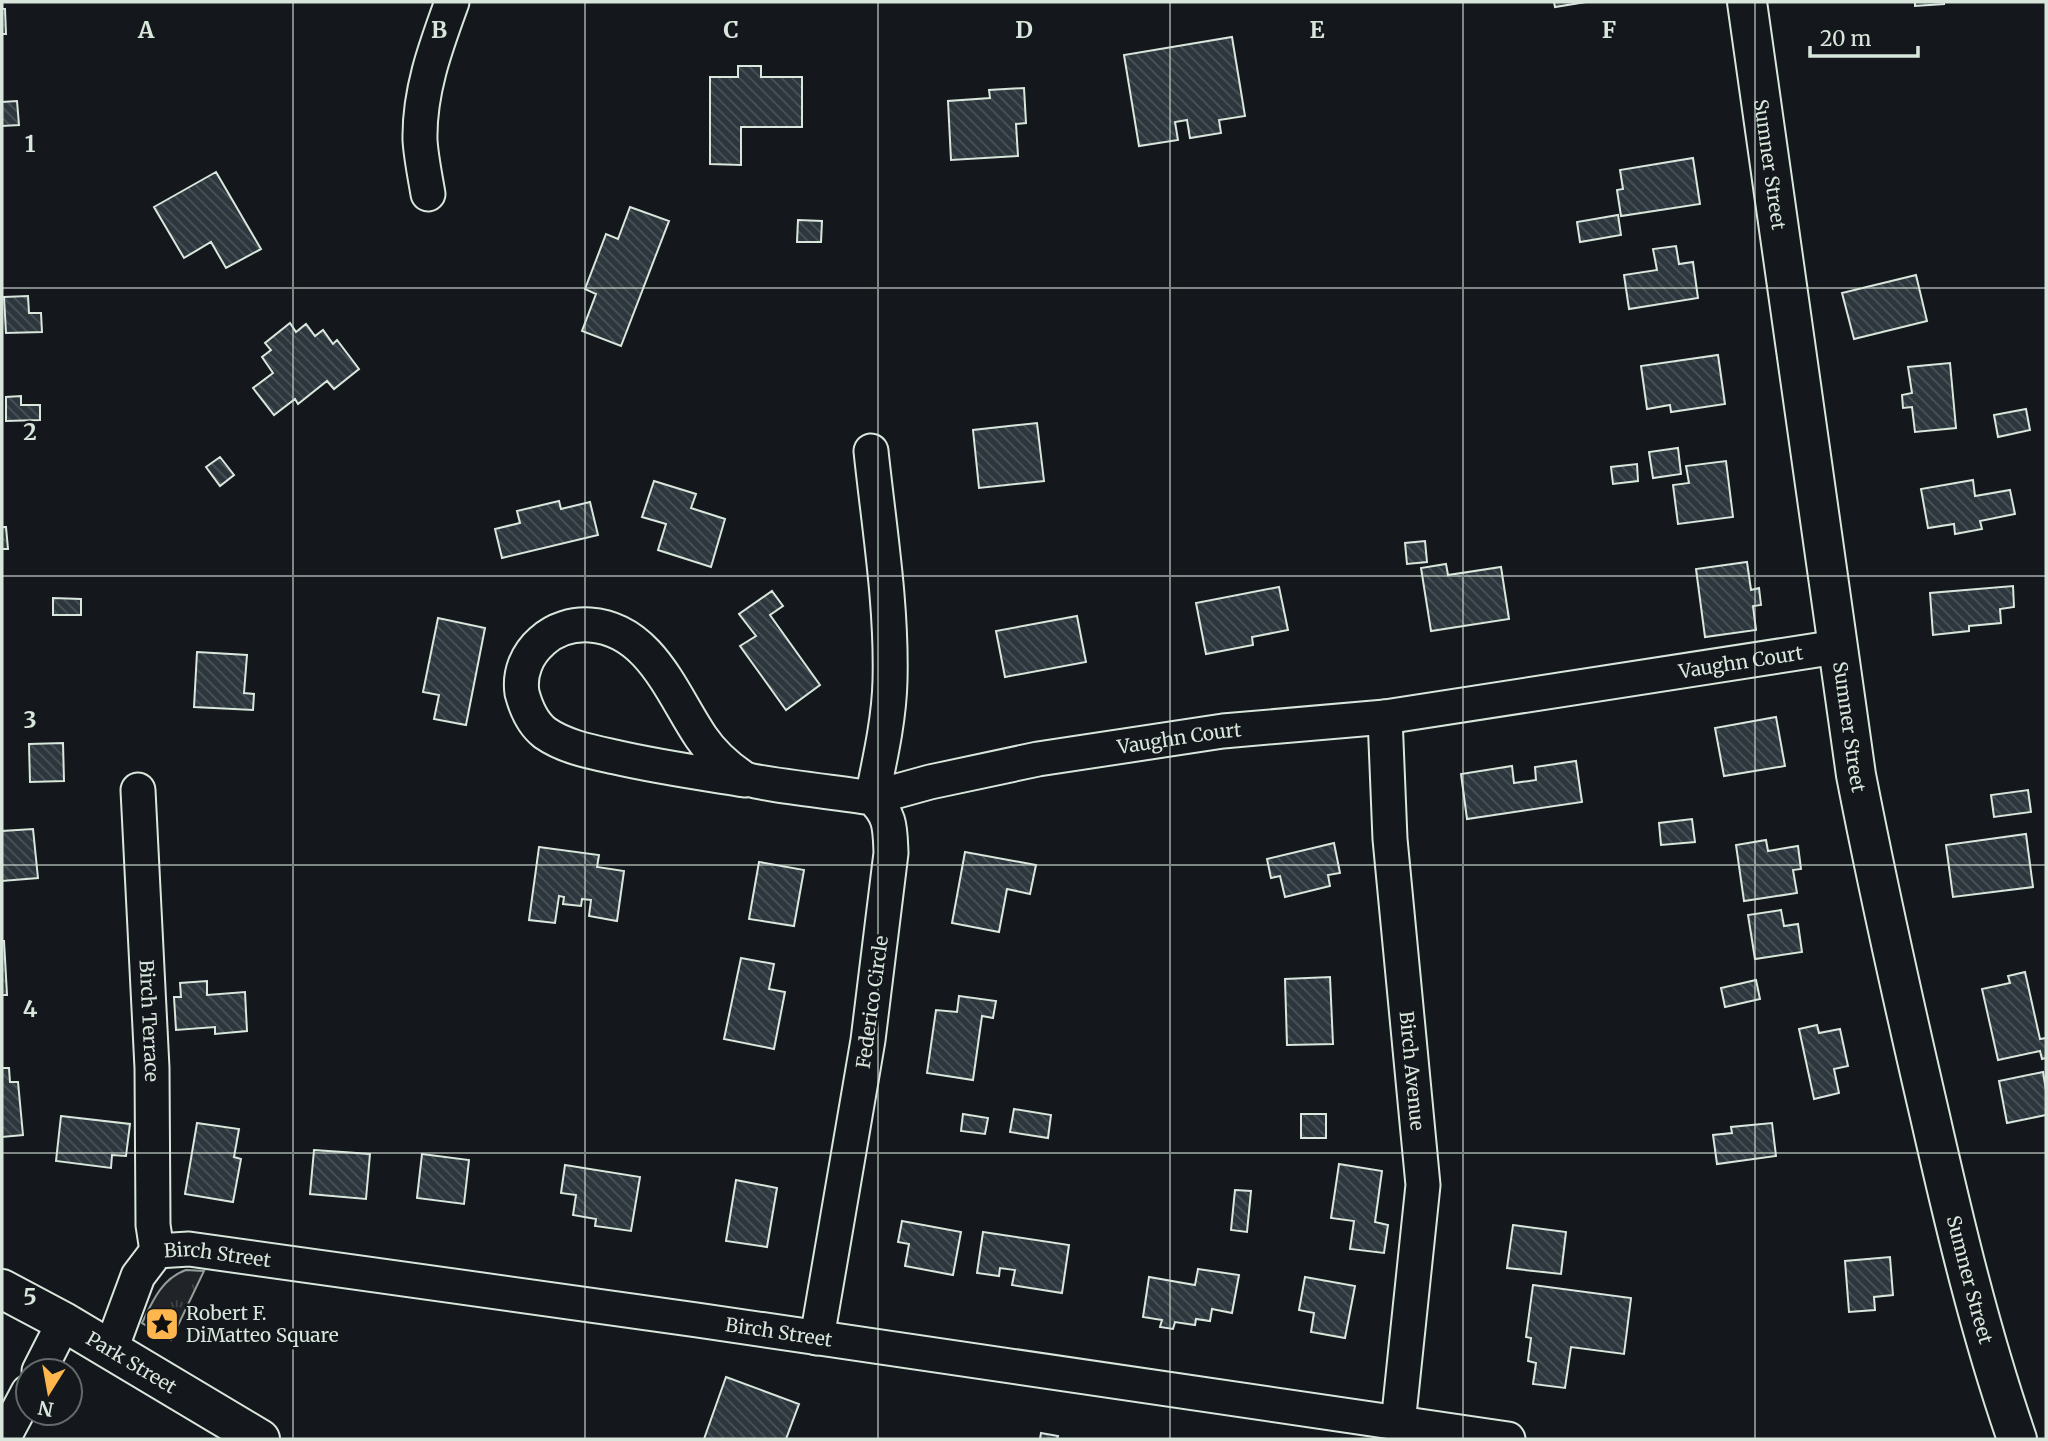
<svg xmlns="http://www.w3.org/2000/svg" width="2048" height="1441" font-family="Merriweather,serif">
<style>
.grass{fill:url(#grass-tufts);stroke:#939e99;stroke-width:2}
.building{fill:url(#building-back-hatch);stroke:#d8e6dc;stroke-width:2}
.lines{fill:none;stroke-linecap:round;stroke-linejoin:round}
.minor-casing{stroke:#d8e6dc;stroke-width:37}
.secondary-casing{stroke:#d8e6dc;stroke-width:42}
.minor{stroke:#14181c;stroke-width:33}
.secondary{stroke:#14181c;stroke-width:38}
.grid{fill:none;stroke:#d8e6dc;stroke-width:2;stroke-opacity:0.55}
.labels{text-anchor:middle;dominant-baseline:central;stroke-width:5;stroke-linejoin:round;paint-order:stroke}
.street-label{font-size:19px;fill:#d8e6dc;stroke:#14181c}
.poi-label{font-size:19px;fill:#d8e6dc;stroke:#14181c;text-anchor:start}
.grid-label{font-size:23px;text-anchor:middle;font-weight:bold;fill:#d8e6dc;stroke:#14181c;stroke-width:5;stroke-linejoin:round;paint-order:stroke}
</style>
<defs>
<pattern id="grass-tufts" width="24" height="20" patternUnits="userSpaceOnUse" patternTransform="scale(1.75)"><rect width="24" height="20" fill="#202428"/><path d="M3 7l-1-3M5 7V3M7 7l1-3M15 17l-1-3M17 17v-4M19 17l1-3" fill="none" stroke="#404447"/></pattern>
<pattern id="building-back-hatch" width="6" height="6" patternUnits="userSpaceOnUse" patternTransform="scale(1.75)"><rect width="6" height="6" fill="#2c363c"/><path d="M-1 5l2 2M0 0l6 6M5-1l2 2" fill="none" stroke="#4a5358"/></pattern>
</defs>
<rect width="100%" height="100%" fill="#14181c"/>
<path class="grass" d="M186,1270L204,1271L171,1340L142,1323C152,1302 162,1278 186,1270Z"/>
<path class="building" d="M1554,2H1586L1555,7Z
M1915,2H1944V4L1915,6Z
M2,9H5L6,34H2Z
M1232,37L1245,116L1219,120L1221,133L1190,138L1187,120L1175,122L1178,140L1139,146L1124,55Z
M738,66H761V77H802V127H741V165L710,164V77H738Z
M1024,88L1026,123L1016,124L1018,156L951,160L948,101L990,98L989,90Z
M17,101L19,125L2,126V102Z
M1693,158L1700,204L1621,216L1617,190L1623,189L1620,170Z
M216,172L261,249L226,268L211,242L184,258L154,207Z
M630,207L669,221L621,346L582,331L596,294L585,289L606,234L618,239Z
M1618,215L1621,235L1580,242L1577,222Z
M798,220L822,221L821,242H797Z
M1676,246L1679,264L1693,262L1698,298L1629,309L1624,275L1657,270L1653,249Z
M1916,275L1927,321L1854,339L1842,293Z
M28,296L29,313H41L42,332L6,333L4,297Z
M290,323L296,332L306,324L315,336L323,330L333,344L337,340L359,369L334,389L327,381L298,404L295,399L274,415L253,388L273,373L262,357L271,350L265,343Z
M1718,355L1725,404L1671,412L1670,405L1647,409L1641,366Z
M1950,363L1956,428L1915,432L1912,407L1903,408L1902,395L1912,393L1908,367Z
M21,396V405H40V420L6,421V397Z
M2026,409L2030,430L1998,437L1994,415Z
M1037,423L1044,481L979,488L973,430Z
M1678,448L1681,474L1653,478L1649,452Z
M220,457L234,475L220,486L206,467Z
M1726,461L1733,517L1678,524L1673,485L1689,483L1686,466Z
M1637,464L1638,481L1613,484L1611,467Z
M1973,480L1975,496L2010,490L2015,514L1980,521L1982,529L1955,534L1954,524L1928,528L1921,489Z
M654,481L696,494L691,508L725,519L711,567L658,550L666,524L642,517Z
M559,501L561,509L590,502L598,535L502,558L495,529L520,523L517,511Z
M2,527H6L8,549H2Z
M1425,541L1427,562L1407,564L1405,543Z
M1747,562L1751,590L1759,588L1761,605L1753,606L1756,630L1705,637L1696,569Z
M1446,564L1448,575L1501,567L1509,619L1431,631L1421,568Z
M2013,586L2014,607L2000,609L2001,623L1969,626V631L1933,635L1930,593Z
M1279,587L1288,630L1252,637L1253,645L1206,654L1196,603Z
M772,591L783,606L770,615L820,685L786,710L740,646L756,636L739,614Z
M53,598L81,599V615H53Z
M1077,616L1086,662L1005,677L996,631Z
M438,618L485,628L466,725L434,719L439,695L423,692Z
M197,652L247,655L244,693L254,694L253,710L194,707Z
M1776,717L1785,766L1724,776L1715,728Z
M63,743L64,781L30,782L29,744Z
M1576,761L1582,802L1467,819L1461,774L1512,766L1514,783L1536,780L1535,767Z
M2028,790L2031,812L1994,817L1991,795Z
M1692,819L1695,842L1661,845L1659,823Z
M33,829L38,878L2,881V831Z
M2026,834L2033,887L1953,897L1946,845Z
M1766,840L1768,851L1798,846L1801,869L1793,870L1797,893L1744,901L1736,845Z
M1334,843L1340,873L1328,875L1330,886L1285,897L1280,876L1271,878L1267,859Z
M539,847L599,855L597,867L624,871L617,921L589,916L591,900L582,899L581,906L563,904L564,897L559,896L555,923L529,920Z
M965,852L1036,865L1030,894L1007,889L999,932L952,923Z
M759,862L804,870L794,926L749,919Z
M1781,910L1784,926L1798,924L1802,952L1755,959L1748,915Z
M2,941H4L7,995H2Z
M741,958L774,964L769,989L785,992L774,1049L724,1039Z
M2025,972L2040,1039L2046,1038V1058L2042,1059L2040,1051L1998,1060L1982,989L2010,983L2008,976Z
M1330,977L1333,1044L1287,1045L1285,979Z
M1756,980L1760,999L1725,1007L1721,988Z
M207,981V995L245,992L247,1031L215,1034V1027L176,1030L174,997H181L180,983Z
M959,996L996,1001L993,1018L982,1016L973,1080L927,1073L936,1010L957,1012Z
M1817,1025L1819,1033L1840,1029L1848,1066L1834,1069L1839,1093L1814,1099L1799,1029Z
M2,1068H9L10,1082H18L23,1135L2,1137Z
M2043,1072L2046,1090V1115L2007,1123L1999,1081Z
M1014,1109L1051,1115L1048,1138L1010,1132Z
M963,1114L988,1118L985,1134L961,1131Z
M1301,1114H1326V1138H1301Z
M61,1116L130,1124L126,1156L112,1155L111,1168L56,1161Z
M197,1123L239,1129L234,1157L241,1159L233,1202L185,1194Z
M1772,1123L1776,1156L1717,1164L1713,1135L1732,1133L1731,1127Z
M314,1150L370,1154L366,1199L310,1194Z
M422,1154L469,1160L464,1204L417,1198Z
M1339,1164L1382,1171L1375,1222L1388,1225L1384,1253L1350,1249L1354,1221L1331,1218Z
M565,1165L640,1177L631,1231L595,1226L596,1219L573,1215L576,1195L561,1193Z
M736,1180L777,1188L767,1247L726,1241Z
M1235,1190L1251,1191L1247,1232L1231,1230Z
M902,1221L961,1232L953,1275L905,1266L909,1244L898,1242Z
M1513,1225L1566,1232L1561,1274L1507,1268Z
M983,1232L1069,1245L1062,1293L1012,1285L1015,1270L1000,1268L999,1276L977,1273Z
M1890,1257L1893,1295L1874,1297L1875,1310L1849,1312L1845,1261Z
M1198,1269L1239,1275L1232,1313L1212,1309L1210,1321L1196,1319L1195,1325L1175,1322L1173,1329L1160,1327L1162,1320L1143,1317L1149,1277L1195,1285Z
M1305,1277L1355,1286L1345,1338L1311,1332L1314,1313L1299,1310Z
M1533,1285L1631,1298L1624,1354L1571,1347L1565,1388L1533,1384L1536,1363L1528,1361L1531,1338L1526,1337Z
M726,1377L799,1404L786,1439H704Z
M1041,1433L1058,1436L1057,1439H1040Z"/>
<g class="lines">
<g class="minor-casing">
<g id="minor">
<path d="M428,194C425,176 421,157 420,140C419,91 436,46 452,2"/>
<path id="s1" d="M871,451C879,527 892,604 890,681C889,720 880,759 872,798L930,782L1038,759L1223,731L1385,717L1837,647"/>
<path id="s2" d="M1385,717L1390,839L1423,1185L1398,1424"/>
<path d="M745,780C701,773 658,767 615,757C592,752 565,747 545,733C532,723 526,708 522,693C519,673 527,654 542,641C555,629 573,624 590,625C650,629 672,694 701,737C711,752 726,766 742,777C752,784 852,794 872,798C891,815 890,829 891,853L868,1040L817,1338"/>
<path id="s3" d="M138,790L152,1068L153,1225L157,1251"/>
<path id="s4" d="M111,1349L138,1276L157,1251L189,1249L697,1320L1508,1439"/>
<path d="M39,1371L64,1322"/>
<path d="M3,1439L28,1392"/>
</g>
</g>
<g class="secondary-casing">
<g id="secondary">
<path id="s5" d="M1747,2L1856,775C1878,888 1903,1000 1929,1112C1954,1222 1980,1332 2017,1439"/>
<path id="s6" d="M2,1289L64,1322L260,1439"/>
</g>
</g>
<use href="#minor" class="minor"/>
<use href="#secondary" class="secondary"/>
</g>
<path class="grid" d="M293,2V1439M585,2V1439M878,2V1439M1170,2V1439M1463,2V1439M1755,2V1439M2,288H2046M2,576H2046M2,865H2046M2,1153H2046"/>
<defs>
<g id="sight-square" transform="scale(1.75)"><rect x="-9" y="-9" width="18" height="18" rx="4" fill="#ffb74d" stroke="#14181c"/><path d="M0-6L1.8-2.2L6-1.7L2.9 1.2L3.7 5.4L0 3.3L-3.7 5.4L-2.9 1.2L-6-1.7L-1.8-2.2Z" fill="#111"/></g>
</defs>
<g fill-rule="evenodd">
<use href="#sight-square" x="162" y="1324"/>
</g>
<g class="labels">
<g class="street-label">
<text stroke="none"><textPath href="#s5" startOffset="164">Sumner Street</textPath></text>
<text stroke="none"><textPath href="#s1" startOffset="1230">Vaughn Court</textPath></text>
<text stroke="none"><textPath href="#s5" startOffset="732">Sumner Street</textPath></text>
<text stroke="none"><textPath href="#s1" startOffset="663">Vaughn Court</textPath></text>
<text transform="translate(872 1002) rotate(-82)">Federico Circle</text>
<text stroke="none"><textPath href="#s3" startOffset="231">Birch Terrace</textPath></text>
<text stroke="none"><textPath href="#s2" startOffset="355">Birch Avenue</textPath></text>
<text stroke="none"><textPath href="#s4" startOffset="170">Birch Street</textPath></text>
<text stroke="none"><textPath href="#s5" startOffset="1298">Sumner Street</textPath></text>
<text stroke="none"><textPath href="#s4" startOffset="737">Birch Street</textPath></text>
<text stroke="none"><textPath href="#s6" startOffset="149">Park Street</textPath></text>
</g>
<g class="poi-label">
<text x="186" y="1313">Robert F.<tspan x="186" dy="22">DiMatteo Square</tspan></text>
</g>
</g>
<g class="grid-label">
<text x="146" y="38">A</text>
<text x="439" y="38">B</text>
<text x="731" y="38">C</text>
<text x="1024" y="38">D</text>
<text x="1317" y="38">E</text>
<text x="1609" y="38">F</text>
<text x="30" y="152">1</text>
<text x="30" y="440">2</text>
<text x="30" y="728">3</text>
<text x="30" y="1017">4</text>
<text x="30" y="1305">5</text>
</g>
<rect width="2048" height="1441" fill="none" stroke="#d8e6dc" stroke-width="7"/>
<g transform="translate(49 1392) rotate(191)"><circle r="33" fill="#14181c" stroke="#626a69" stroke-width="2"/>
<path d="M0-5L12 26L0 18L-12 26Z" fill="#ffb74d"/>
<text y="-10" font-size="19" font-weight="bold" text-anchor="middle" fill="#d8e6dc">N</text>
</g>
<path d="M1810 46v10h108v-10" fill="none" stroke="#d8e6dc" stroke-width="3.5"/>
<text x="1820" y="46" font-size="21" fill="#d8e6dc" stroke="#14181c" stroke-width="5" paint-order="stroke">20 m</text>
</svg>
